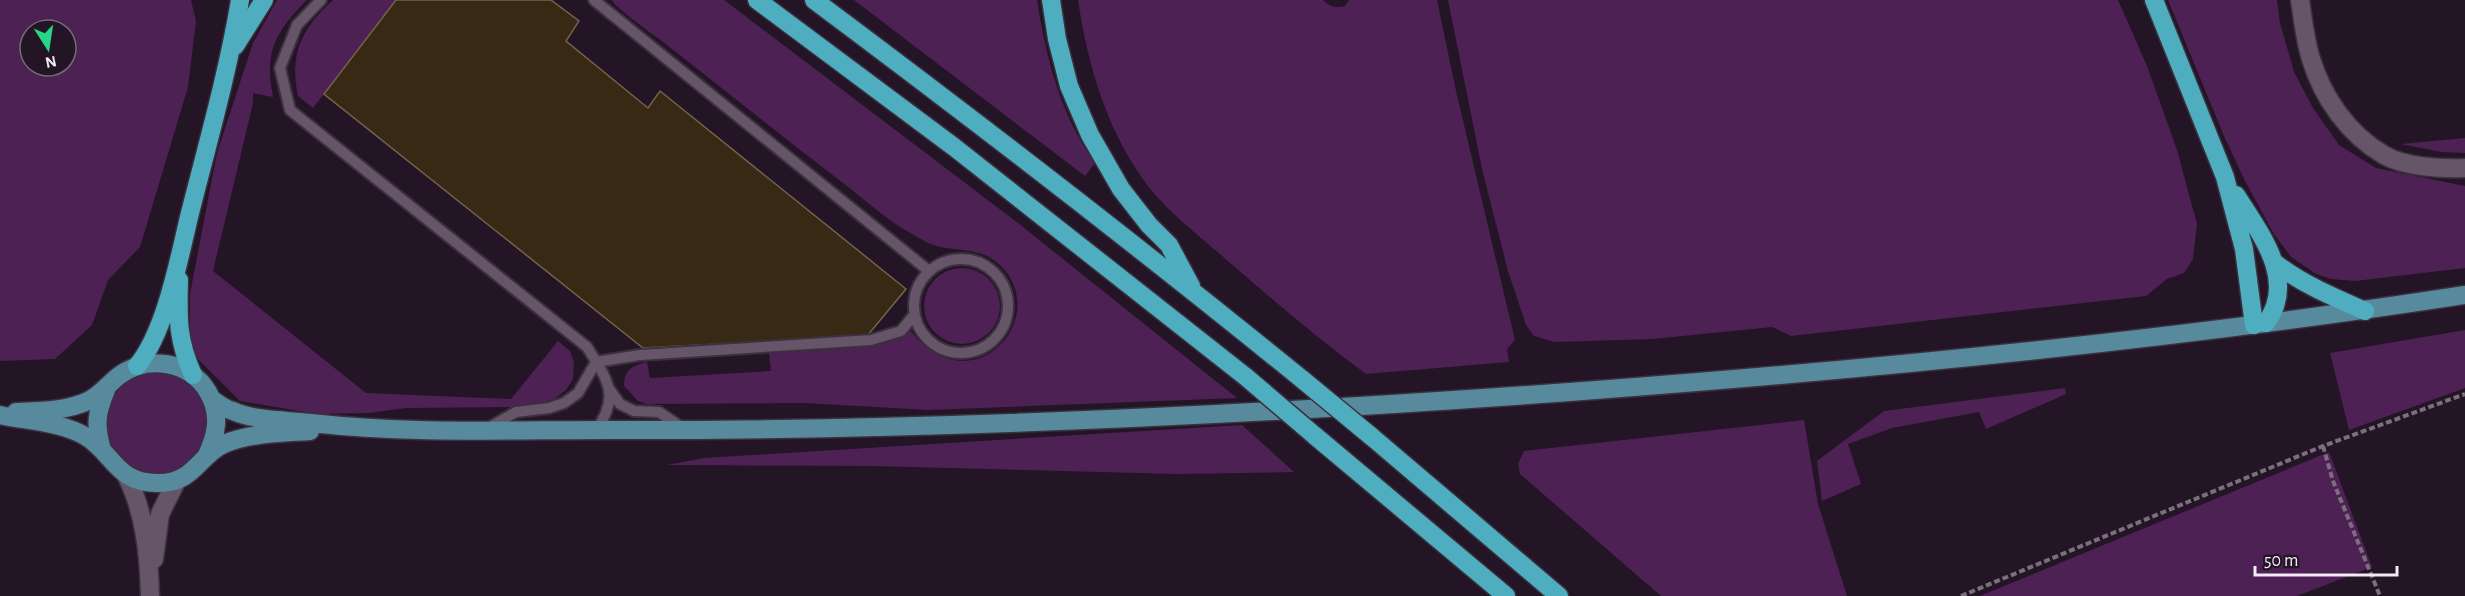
<svg xmlns="http://www.w3.org/2000/svg" width="2465" height="596" font-family="'Alegreya Sans',sans-serif">
<style>
.green{fill:#4e2155;fill-rule:evenodd}
.building{fill:#382914;stroke:#74634c;stroke-width:1.5}
.lines{fill:none;stroke-linecap:round;stroke-linejoin:round}
.service-casing{stroke:#3b303d;stroke-width:14}
.minor-casing{stroke:#3b303d;stroke-width:21}
.primary-casing{stroke:#3b303d;stroke-width:21}
.motorway-casing{stroke:#3b303d;stroke-width:21}
.path{stroke:#7b6e7d;stroke-width:4;stroke-dasharray:6 3;stroke-linecap:butt}
.service{stroke:#665468;stroke-width:10}
.minor{stroke:#665468;stroke-width:18}
.primary{stroke:#588a9d;stroke-width:18}
.motorway{stroke:#4eaec0;stroke-width:18}
.motorway-bridge-casing{stroke:#3b303d;stroke-width:21;stroke-linecap:butt}
.motorway-bridge{stroke:#4eaec0;stroke-width:18}
</style>
<rect width="100%" height="100%" fill="#241526"/>
<path class="green" d="M0,0H191L196,21L188,87L140,247L108,280L92,325L55,359L0,361ZM30,30H66V66H30Z
M277,0H307C275,32 264,52 273,97L253,93V103L213,271L366,393L511,399L558,341L570,351L574,362L573,379L566,390L554,399L541,403L512,407L406,408L369,413L317,414L240,401L195,356L190,337V294L217,153L253,43Z
M333,0H396L313,108L298,96C289,54 302,28 333,0Z
M612,0H724L1014,220L1237,398L928,410L805,403L647,404L638,401L624,386C624,370 633,365 647,362L650,378L771,371L769,353C808,350 878,351 910,330C971,409 1054,318 1000,265C984,250 966,251 946,248C934,247 922,240 912,234C888,221 865,200 843,183C784,138 726,91 667,45C656,36 616,9 612,0Z
M854,0H1037C1046,57 1060,115 1095,163L1085,176Z
M1078,0H1323C1330,7 1335,8 1345,6L1349,0H1437L1456,91L1515,340L1507,349L1509,362L1366,374C1316,337 1268,296 1221,255C1198,235 1171,214 1151,190C1108,135 1088,67 1078,0Z
M1448,0H2118L2147,66L2177,150L2197,224L2193,259L2184,273L2167,279L2146,296L1791,336L1772,327L1652,339L1555,342L1534,336L1526,325L1508,271L1482,169Z
M2168,0H2277L2280,23L2294,72L2313,108L2339,145L2376,168L2465,186V268L2355,281L2331,279L2316,274L2291,257L2274,234L2245,181L2224,136Z
M2465,138V153L2441,152L2401,144Z
M924 306a38 38 0 1 1 76 0a38 38 0 1 1-76 0Z
M2465,330V388L2349,430L2330,353Z
M106 423a51 51 0 1 1 102 0a51 51 0 1 1-102 0Z
M2065,388L2066,394L1986,429L1979,412L1892,428L1848,444L1861,484L1822,501L1817,461L1884,411Z
M1804,420L1818,504L1847,596H1661L1520,474L1518,464L1524,451Z
M1242,425L1294,472L1177,474L872,466L667,465L704,458Z
M2329,452L2372,567L2297,596H1980Z"/>
<path class="building" d="M396,0H551L579,21L566,41L648,108L660,91L906,289L867,336L643,348L324,94Z"/>
<g class="lines">
<g class="service-casing">
<path id="service" d="M321,0L297,25L280,68L290,110L587,347C607,379 621,396 596,430
M594,0L929,271
M914 306a47 47 0 1 1 94 0a47 47 0 1 1-94 0Z
M596,362L640,355L871,340L901,331L914,315
M610,390L620,404L634,411L659,412L684,429
M488,428L516,412L549,408L564,403L578,393L596,362"/>
</g>
<g class="minor-casing">
<path id="minor" d="M2300,0C2303,19 2305,40 2311,59C2323,98 2348,134 2384,155C2404,167 2442,169 2465,168
M126,475C145,512 149,555 150,596
M154,559L160,514L177,480"/>
</g>
<g class="primary-casing">
<path id="primary" d="M213,400C219,404 225,409 233,411C256,421 286,420 311,423C409,434 508,430 606,430C933,431 1258,415 1583,391C1878,369 2173,340 2465,295
M16,412C40,411 66,411 88,401C102,394 109,383 120,375C148,355 190,361 208,392C221,414 217,435 206,457
M0,415C27,421 61,422 85,436C114,453 116,484 159,483C194,483 199,455 224,444C250,433 282,433 310,431
M102,450C95,425 96,414 106,390"/>
</g>
<g class="motorway-casing">
<path id="motorway" d="M757,0L954,147L1246,377
M814,0C980,124 1143,250 1303,380
M1051,0L1057,39L1069,86L1090,135L1121,189L1149,225L1169,245L1191,286
M2154,0L2225,177L2244,249L2254,325
M235,46L264,0
M2236,195C2259,232 2298,280 2266,323
M2275,263C2302,284 2333,297 2365,311
M179,280C178,318 177,339 193,375
M137,366C166,331 179,258 190,213C208,142 228,72 240,0
M1314,435L1506,596
M1372,437L1559,596"/>
</g>
<path class="path" d="M2323,446L2333,481L2380,596
M1961,596L2323,446L2465,394"/>
<use href="#service" class="service"/>
<use href="#minor" class="minor"/>
<use href="#primary" class="primary"/>
<use href="#motorway" class="motorway"/>
<g class="motorway-bridge-casing">
<path id="motorway-bridge" d="M1246,377L1314,435
M1303,380L1372,437"/>
</g>
<use href="#motorway-bridge" class="motorway-bridge"/>
</g>
<g transform="translate(48 48) rotate(168)"><circle r="28" fill="#241526" stroke="#776a79" stroke-width="1.5"/>
<path d="M0-4.5L10 22L0 15L-10 22Z" fill="#26d886"/>
<text y="-9" font-size="16" font-weight="bold" text-anchor="middle" fill="#f4e9f6">N</text>
</g>
<path d="M2255 566v9h142v-9" fill="none" stroke="#f4e9f6" stroke-width="3"/>
<text x="2264" y="566" font-size="18" fill="#f4e9f6" stroke="#241526" stroke-width="4.5" paint-order="stroke">50 m</text>
</svg>
